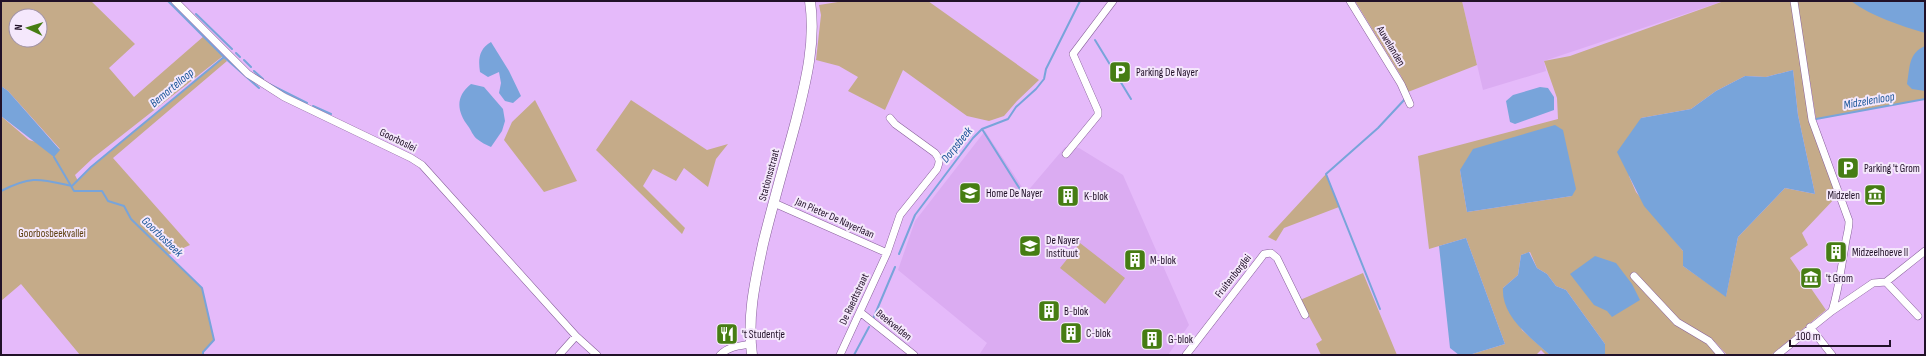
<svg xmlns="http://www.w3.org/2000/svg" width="1926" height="356" font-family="'Sofia Sans Condensed',sans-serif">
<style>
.built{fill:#dbacf2}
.green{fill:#c5ab89;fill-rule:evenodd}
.water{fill:#78a4da}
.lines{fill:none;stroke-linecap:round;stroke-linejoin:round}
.stream{stroke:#78a4da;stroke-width:2}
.street-casing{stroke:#87609a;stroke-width:8}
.secondary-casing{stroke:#87609a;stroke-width:11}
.street{stroke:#fff;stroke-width:7}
.secondary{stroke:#fff;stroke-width:10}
.labels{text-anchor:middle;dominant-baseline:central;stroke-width:4;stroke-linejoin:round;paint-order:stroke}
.street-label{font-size:11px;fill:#211128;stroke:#f5e8fc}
.poi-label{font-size:11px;fill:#211128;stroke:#f5e8fc;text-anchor:start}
.park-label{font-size:11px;fill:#5c3e0e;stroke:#f5e8fc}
.water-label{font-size:12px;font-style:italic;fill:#1a5698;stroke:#f5e8fc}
</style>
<rect width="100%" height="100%" fill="#e5bafa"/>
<path class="built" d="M1462,1H1724L1544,61L1546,71L1483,90Z
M985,131L1026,193L1065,147L1079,148L1123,175L1189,325L1168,355H979L987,343L898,270L915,221Z"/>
<path class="green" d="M1,1H91L135,44L109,68L134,97L204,36L223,56L93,158L75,175L78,181L93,166L224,57L227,61L113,158L190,245L168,255L202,288L214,340L203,352V355H80L21,284L1,301V116L29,140L60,149L8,91L1,86ZM16,16H40V40H16Z
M844,1H928L1039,80L1017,101L1004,116L989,121L967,116L903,70L885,110L848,91L858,77L839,66L816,60L821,15L819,5Z
M1355,1H1462L1477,65L1408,92L1401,76Z
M1724,1H1791L1810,123L1837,196L1802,233L1808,245L1790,258L1826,310L1771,355H1727L1715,342L1707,341L1718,355H1605V344L1566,290L1556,286L1547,274L1537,268L1530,252L1521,255L1518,275L1503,288L1522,330L1550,355H1546L1541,350L1536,355H1469L1505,344L1466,238L1429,249L1418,156L1558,119L1557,98L1544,61L1570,56ZM1793,70L1798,115L1815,194L1785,188L1738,237L1726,296L1683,266V251L1636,192L1629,176L1641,118L1691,109L1716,91L1745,76L1766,77ZM1460,170L1572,196L1467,212Z
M1797,1H1925V99L1816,119Z
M535,100L577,181L544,192L504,140L512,122Z
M631,100L707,150L728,144L716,159L708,187L684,168L676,181L653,169L643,186L685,228L682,234L596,150Z
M1326,174L1339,207L1284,228L1276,241L1268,237Z
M1080,243L1125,278L1105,304L1060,268Z
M1363,273L1397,355H1321L1316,344L1322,340L1300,300Z"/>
<path class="water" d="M1851,1H1925V33C1899,25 1873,17 1851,1Z
M491,42L509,71L521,96L513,103L505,101L499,93L501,83L499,72L488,77L480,72C478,59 479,49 491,42Z
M1925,46V91L1912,89L1907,84C1910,68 1908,53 1925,46Z
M1793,70L1798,115L1815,194L1785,188L1738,237L1726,297L1683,266V251L1644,206L1617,152L1641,118L1691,109L1716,91L1745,76L1766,77Z
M471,84L484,87L503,109L505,121L502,131L491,147C486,145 481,142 477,139C473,136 471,130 468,126C457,111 455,97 471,84Z
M1,86L8,91L60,150L54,157L1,116Z
M1540,87L1548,88L1554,97V110L1515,124L1510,122L1506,101L1513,95Z
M1555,125L1563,130L1576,189L1572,196L1467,212L1460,170L1473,149Z
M1466,238L1505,344L1469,355H1459L1450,348L1439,246Z
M1529,252L1537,268L1547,274L1556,286L1566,290L1605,344V355H1550C1531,338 1501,316 1503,288L1518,275L1521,255Z
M1595,256L1616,263L1632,284L1640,300L1612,317L1607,311L1594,305L1570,274Z"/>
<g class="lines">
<path class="stream" d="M196,14L232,49
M1095,40L1131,99
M236,53L240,57
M224,57L259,88
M244,60L251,67
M254,71L263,79
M269,84L307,103
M313,106L331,114
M1816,119L1925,99
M982,129L1023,194
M54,157L74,191H102L108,201L124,206L131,219L202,288L214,340L203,352V355
M72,186L91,167L224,57L168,1
M1,191C32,175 40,179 72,186
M899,254L915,215L973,138L982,129L1008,119L1016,107L1036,89L1044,79L1046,69L1080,1
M1380,309L1326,174L1378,128L1405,99
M873,319L895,267
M854,355L869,327"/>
<g class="street-casing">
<path id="street" d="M175,1L248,74L284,97L411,158L422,165L576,336L597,355
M1350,1L1401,84L1410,104
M1794,1L1812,120L1849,221C1849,230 1846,237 1845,246C1841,268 1839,289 1832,311
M1066,154L1098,115V111L1073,54L1113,1
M774,203L887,253
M1634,276L1677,322L1709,341L1721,355
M1886,282L1918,316
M860,312L914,355
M1810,327L1832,355
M559,355L576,336
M720,355C729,346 739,346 751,344
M840,355L887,253L900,215L937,169C940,162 940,159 935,153L895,124L890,118
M1186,355L1264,254L1271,253L1277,258L1305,315
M1777,355L1832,311L1873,283L1886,282L1925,251"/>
</g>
<g class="secondary-casing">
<path id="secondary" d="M752,355C747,316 755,282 763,244C773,203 785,162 796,121C806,81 816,42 810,1"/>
</g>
<use href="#street" class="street"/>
<use href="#secondary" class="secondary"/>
</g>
<defs>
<g id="parking-square" transform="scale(1.15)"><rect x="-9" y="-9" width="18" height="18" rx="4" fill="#467d13" stroke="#f5e8fc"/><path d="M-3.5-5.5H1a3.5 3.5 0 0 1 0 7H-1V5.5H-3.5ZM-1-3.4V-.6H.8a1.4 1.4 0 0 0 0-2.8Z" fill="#fff"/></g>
<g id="university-square" transform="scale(1.15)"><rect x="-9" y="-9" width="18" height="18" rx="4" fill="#467d13" stroke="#f5e8fc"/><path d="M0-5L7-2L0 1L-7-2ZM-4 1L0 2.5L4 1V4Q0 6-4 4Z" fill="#fff"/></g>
<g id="museum-square" transform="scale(1.15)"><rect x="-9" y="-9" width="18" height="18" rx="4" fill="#467d13" stroke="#f5e8fc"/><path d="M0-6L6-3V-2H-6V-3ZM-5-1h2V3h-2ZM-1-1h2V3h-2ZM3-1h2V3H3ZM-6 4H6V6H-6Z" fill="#fff"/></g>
<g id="building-square" transform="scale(1.15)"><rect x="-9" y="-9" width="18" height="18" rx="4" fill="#467d13" stroke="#f5e8fc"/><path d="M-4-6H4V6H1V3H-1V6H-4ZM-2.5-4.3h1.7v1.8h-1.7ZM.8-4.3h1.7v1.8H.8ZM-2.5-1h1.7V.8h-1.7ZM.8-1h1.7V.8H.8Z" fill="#fff"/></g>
<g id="restaurant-square" transform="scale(1.15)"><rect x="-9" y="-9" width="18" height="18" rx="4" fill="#467d13" stroke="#f5e8fc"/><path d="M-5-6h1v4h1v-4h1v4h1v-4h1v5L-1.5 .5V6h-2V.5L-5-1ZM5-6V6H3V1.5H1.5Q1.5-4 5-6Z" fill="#fff"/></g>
</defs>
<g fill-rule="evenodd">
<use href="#parking-square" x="1120" y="72"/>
<use href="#parking-square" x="1848" y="168"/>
<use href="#university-square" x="970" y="193"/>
<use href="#museum-square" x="1875" y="195"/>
<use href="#building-square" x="1068" y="196"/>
<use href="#university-square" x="1030" y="246"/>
<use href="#building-square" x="1836" y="252"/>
<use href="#building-square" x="1135" y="260"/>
<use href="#museum-square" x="1811" y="278"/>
<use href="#building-square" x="1049" y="311"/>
<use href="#building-square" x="1071" y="333"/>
<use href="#restaurant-square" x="727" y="334"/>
<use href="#building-square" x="1152" y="339"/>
</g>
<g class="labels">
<g class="street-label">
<text transform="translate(1391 46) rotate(59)">Auwelanden</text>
<text transform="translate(398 140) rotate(26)">Goorboslei</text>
<text transform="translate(769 175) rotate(-75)">Stationsstraat</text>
<text transform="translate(835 218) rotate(24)">Jan Pieter De Nayerlaan</text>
<text transform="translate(1233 276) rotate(-52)">Fruitenborglei</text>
<text transform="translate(854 299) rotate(-65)">De Raedtstraat</text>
<text transform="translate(894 325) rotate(39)">Beekvelden</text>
</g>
<g class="poi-label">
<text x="1136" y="72">Parking De Nayer</text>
<text x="1864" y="168">Parking 't Grom</text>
<text x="986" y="193">Home De Nayer</text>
<text x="1860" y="195" text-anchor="end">Midzelen</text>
<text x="1084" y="196">K-blok</text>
<text x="1046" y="240">De Nayer<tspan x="1046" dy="13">Instituut</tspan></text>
<text x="1852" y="252">Midzeelhoeve II</text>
<text x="1150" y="260">M-blok</text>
<text x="1826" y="278">'t Grom</text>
<text x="1064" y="311">B-blok</text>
<text x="1086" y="333">C-blok</text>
<text x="742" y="334">'t Studentje</text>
<text x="1168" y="339">G-blok</text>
</g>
<g class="park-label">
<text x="52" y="233">Goorbosbeekvallei</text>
</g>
<g class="water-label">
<text transform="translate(172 88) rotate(-40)">Bemortelloop</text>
<text transform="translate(1869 101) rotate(-10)">Midzelenloop</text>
<text transform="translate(957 145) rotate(-51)">Dorpsbeek</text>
<text transform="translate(162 237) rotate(44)">Goorbosbeek</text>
</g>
</g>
<rect width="1926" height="356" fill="none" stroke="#211128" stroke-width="4"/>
<g transform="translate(28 28) rotate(274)"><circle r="19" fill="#f5e8fc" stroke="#a092a7"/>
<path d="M0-3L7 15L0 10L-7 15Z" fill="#467d13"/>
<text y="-6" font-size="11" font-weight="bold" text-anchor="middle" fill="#211128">N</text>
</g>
<path d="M1790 340v6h100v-6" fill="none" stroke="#211128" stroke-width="2"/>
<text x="1796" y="340" font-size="12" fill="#211128" stroke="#f5e8fc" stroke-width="3" paint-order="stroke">100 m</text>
</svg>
